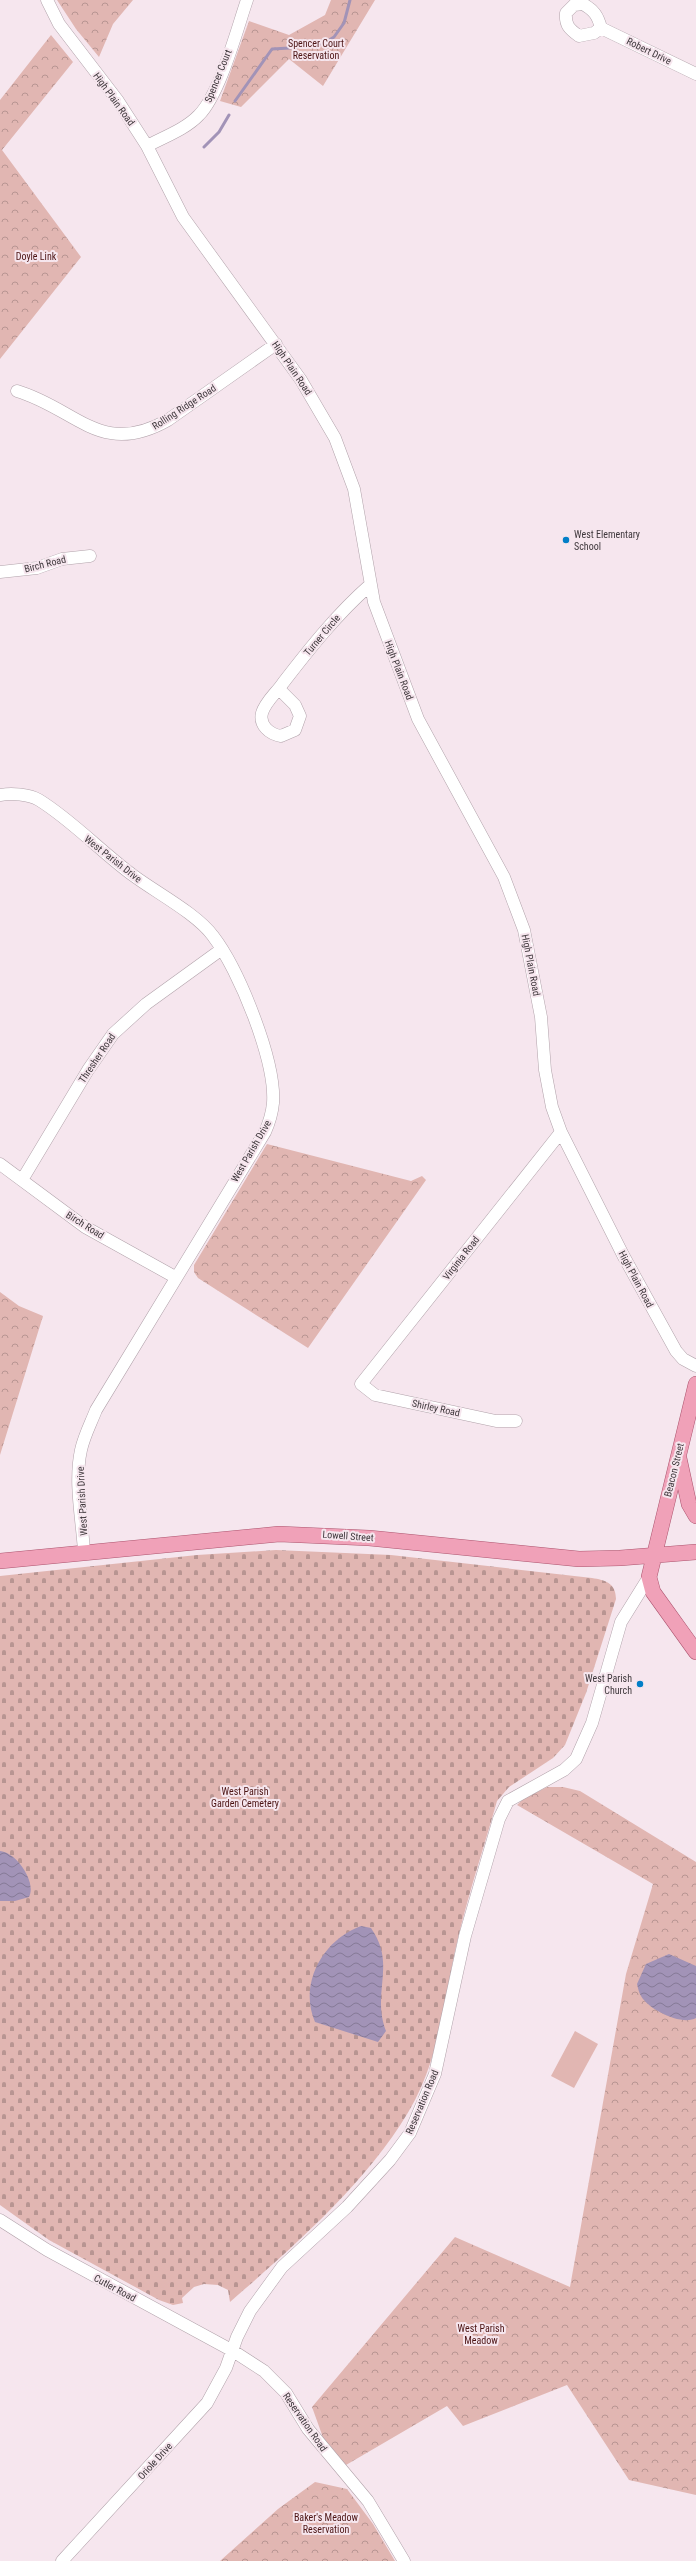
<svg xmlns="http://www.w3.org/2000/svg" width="696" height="2561" font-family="'Roboto Condensed',sans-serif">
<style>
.cemetery{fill:url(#cemetery-stones)}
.park{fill:url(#park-crowns)}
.pitch{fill:#e1b6b2}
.water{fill:url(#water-waves)}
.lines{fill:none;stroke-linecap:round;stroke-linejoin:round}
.stream{stroke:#a293b7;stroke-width:3}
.minor-casing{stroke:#b1a2aa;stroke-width:13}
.major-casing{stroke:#ac546e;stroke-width:16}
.minor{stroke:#fff;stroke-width:12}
.major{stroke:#f0a1b8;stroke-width:15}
.poi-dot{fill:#027ec7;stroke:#f6e6ee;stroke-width:1.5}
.labels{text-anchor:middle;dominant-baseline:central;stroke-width:4;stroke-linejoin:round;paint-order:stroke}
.park-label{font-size:10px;fill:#4c1414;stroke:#f6e6ee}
.street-label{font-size:10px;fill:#3f383c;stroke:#f6e6ee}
.poi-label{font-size:10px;fill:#3f383c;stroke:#f6e6ee;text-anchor:start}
</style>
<defs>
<pattern id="cemetery-stones" width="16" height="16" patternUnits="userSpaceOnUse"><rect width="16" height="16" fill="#e1b6b2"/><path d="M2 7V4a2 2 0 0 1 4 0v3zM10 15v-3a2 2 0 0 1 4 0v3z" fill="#b89592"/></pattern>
<pattern id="park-crowns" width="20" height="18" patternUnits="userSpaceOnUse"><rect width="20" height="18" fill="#e1b6b2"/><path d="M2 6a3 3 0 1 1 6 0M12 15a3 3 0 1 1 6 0" fill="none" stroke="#b89592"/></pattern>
<pattern id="water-waves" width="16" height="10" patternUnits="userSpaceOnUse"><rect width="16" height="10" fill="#a293b7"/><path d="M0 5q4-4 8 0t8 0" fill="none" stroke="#857996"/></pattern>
</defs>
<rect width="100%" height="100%" fill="#f6e6ee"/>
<path class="cemetery" d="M276,1550L391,1555L592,1578C605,1580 616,1583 616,1599L586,1693L565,1745L553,1758L509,1787L497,1801C484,1847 469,1892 458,1938C445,1992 441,2050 415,2100C375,2176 294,2246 230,2302L228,2290L218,2285L204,2284L194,2287L182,2298L183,2303L173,2305L159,2300L49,2240L0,2205V1576L197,1555Z"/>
<path class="park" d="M57,0H133L113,24L99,57L76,29Z
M331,0H375L323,86L289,59L241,107L220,101L249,21L289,35L325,15Z
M51,35L73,62L2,150L81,257L0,359V100Z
M267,1144L411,1181L422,1176L426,1180L308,1348L198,1278L194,1272V1265Z
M0,1292L19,1306L43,1316L0,1455Z
M547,1787H563L580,1791L696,1862V2495L629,2480L567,2385L463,2426L447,2406L346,2465L325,2443L312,2407L455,2237L570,2287L626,1974L653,1884L517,1805L523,1799Z
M315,2482L347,2489L373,2524L395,2561H220L278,2509Z"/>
<path class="pitch" d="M575,2031L598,2044L574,2088L551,2076Z"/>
<path class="water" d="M0,1851C16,1852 37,1882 29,1897L15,1901H0Z
M361,1926L371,1928C397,1965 371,1992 386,2031L378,2042L315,2022C298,1983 324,1939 361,1926Z
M669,1954L696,1966V2018C682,2026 649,2010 641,1996C639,1993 638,1988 637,1984L646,1964Z"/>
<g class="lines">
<path class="stream" d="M235,101L272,49L290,48L304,43L323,44L334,37L344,23L350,0
M204,147L219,132L229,115"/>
<g class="minor-casing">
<path id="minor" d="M47,0L59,24L118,101L147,146L183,217L301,380L335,438L354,489L374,602L418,719L504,877L524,930L541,1017L545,1070L552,1107L561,1132L623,1255L676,1351L683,1359L696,1366
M583,4C594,10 598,16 601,28L594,33L579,36C569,29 565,25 566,13L574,5Z
M601,28L696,74
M147,146C164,137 186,129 199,115C220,94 237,29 247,0
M17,391C77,409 101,458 168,420L276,344
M0,572L37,568L62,559L90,556
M279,689L295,705L300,716L295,730L281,736C269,734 259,725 262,713C265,702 277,692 283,683C310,648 337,614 370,585
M0,795C11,793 29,794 39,800C73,821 101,852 134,876C157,893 197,914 213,936C239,970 276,1061 273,1103C272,1114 269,1123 265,1132L96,1410C91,1423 84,1436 81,1450C74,1482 82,1519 84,1551
M0,1164L85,1227L175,1277
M22,1180L88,1070L113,1034L146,1004L222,949
M516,1421H496L375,1395L361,1384L561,1132
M0,2220L47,2250L233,2351L264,2371L286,2393L308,2429L368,2501L404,2561
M62,2561L207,2403L226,2368L237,2337L250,2311L282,2267L347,2207L390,2160L410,2133L435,2074L465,1936L499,1819L508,1801L564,1770L576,1759L592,1723L621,1622L649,1577"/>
</g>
<g class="major-casing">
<path id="major" d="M696,1384L649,1577L653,1592L696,1652
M679,1458L689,1504L696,1516
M0,1561L279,1534L369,1538L579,1559L620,1558L696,1552"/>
</g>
<use href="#minor" class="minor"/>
<use href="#major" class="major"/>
</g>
<g class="poi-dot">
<circle cx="566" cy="540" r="4"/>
<circle cx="640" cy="1684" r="4"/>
</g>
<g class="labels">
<g class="park-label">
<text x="316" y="43">Spencer Court<tspan x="316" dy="12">Reservation</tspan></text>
<text x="36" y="256">Doyle Link</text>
<text x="245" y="1791">West Parish<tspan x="245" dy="12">Garden Cemetery</tspan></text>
<text x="481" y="2328">West Parish<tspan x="481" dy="12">Meadow</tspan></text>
<text x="326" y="2517">Baker's Meadow<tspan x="326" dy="12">Reservation</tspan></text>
</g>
<g class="street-label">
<text transform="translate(649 51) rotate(26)">Robert Drive</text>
<text transform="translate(218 76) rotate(-68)">Spencer Court</text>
<text transform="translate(114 99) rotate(54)">High Plain Road</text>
<text transform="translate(292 368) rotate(56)">High Plain Road</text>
<text transform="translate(184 407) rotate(-33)">Rolling Ridge Road</text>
<text transform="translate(45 564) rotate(-14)">Birch Road</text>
<text transform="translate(322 635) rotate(-50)">Turner Circle</text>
<text transform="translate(399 670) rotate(69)">High Plain Road</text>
<text transform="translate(113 859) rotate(38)">West Parish Drive</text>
<text transform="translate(531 965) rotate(79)">High Plain Road</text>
<text transform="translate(97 1058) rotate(-56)">Thresher Road</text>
<text transform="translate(251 1151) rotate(-60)">West Parish Drive</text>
<text transform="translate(85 1225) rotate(32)">Birch Road</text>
<text transform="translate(461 1258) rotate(-52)">Virginia Road</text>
<text transform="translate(636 1279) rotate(62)">High Plain Road</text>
<text transform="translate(436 1408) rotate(12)">Shirley Road</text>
<text transform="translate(674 1470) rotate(-76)">Beacon Street</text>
<text transform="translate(82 1501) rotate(-93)">West Parish Drive</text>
<text transform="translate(348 1536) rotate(4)">Lowell Street</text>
<text transform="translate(422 2102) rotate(-67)">Reservation Road</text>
<text transform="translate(115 2288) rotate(28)">Cutler Road</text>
<text transform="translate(305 2422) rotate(55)">Reservation Road</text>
<text transform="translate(155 2461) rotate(-48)">Oriole Drive</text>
</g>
<g class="poi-label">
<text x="574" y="534">West Elementary<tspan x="574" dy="12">School</tspan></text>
<text x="632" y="1678" text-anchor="end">West Parish<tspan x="632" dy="12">Church</tspan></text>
</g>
</g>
</svg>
